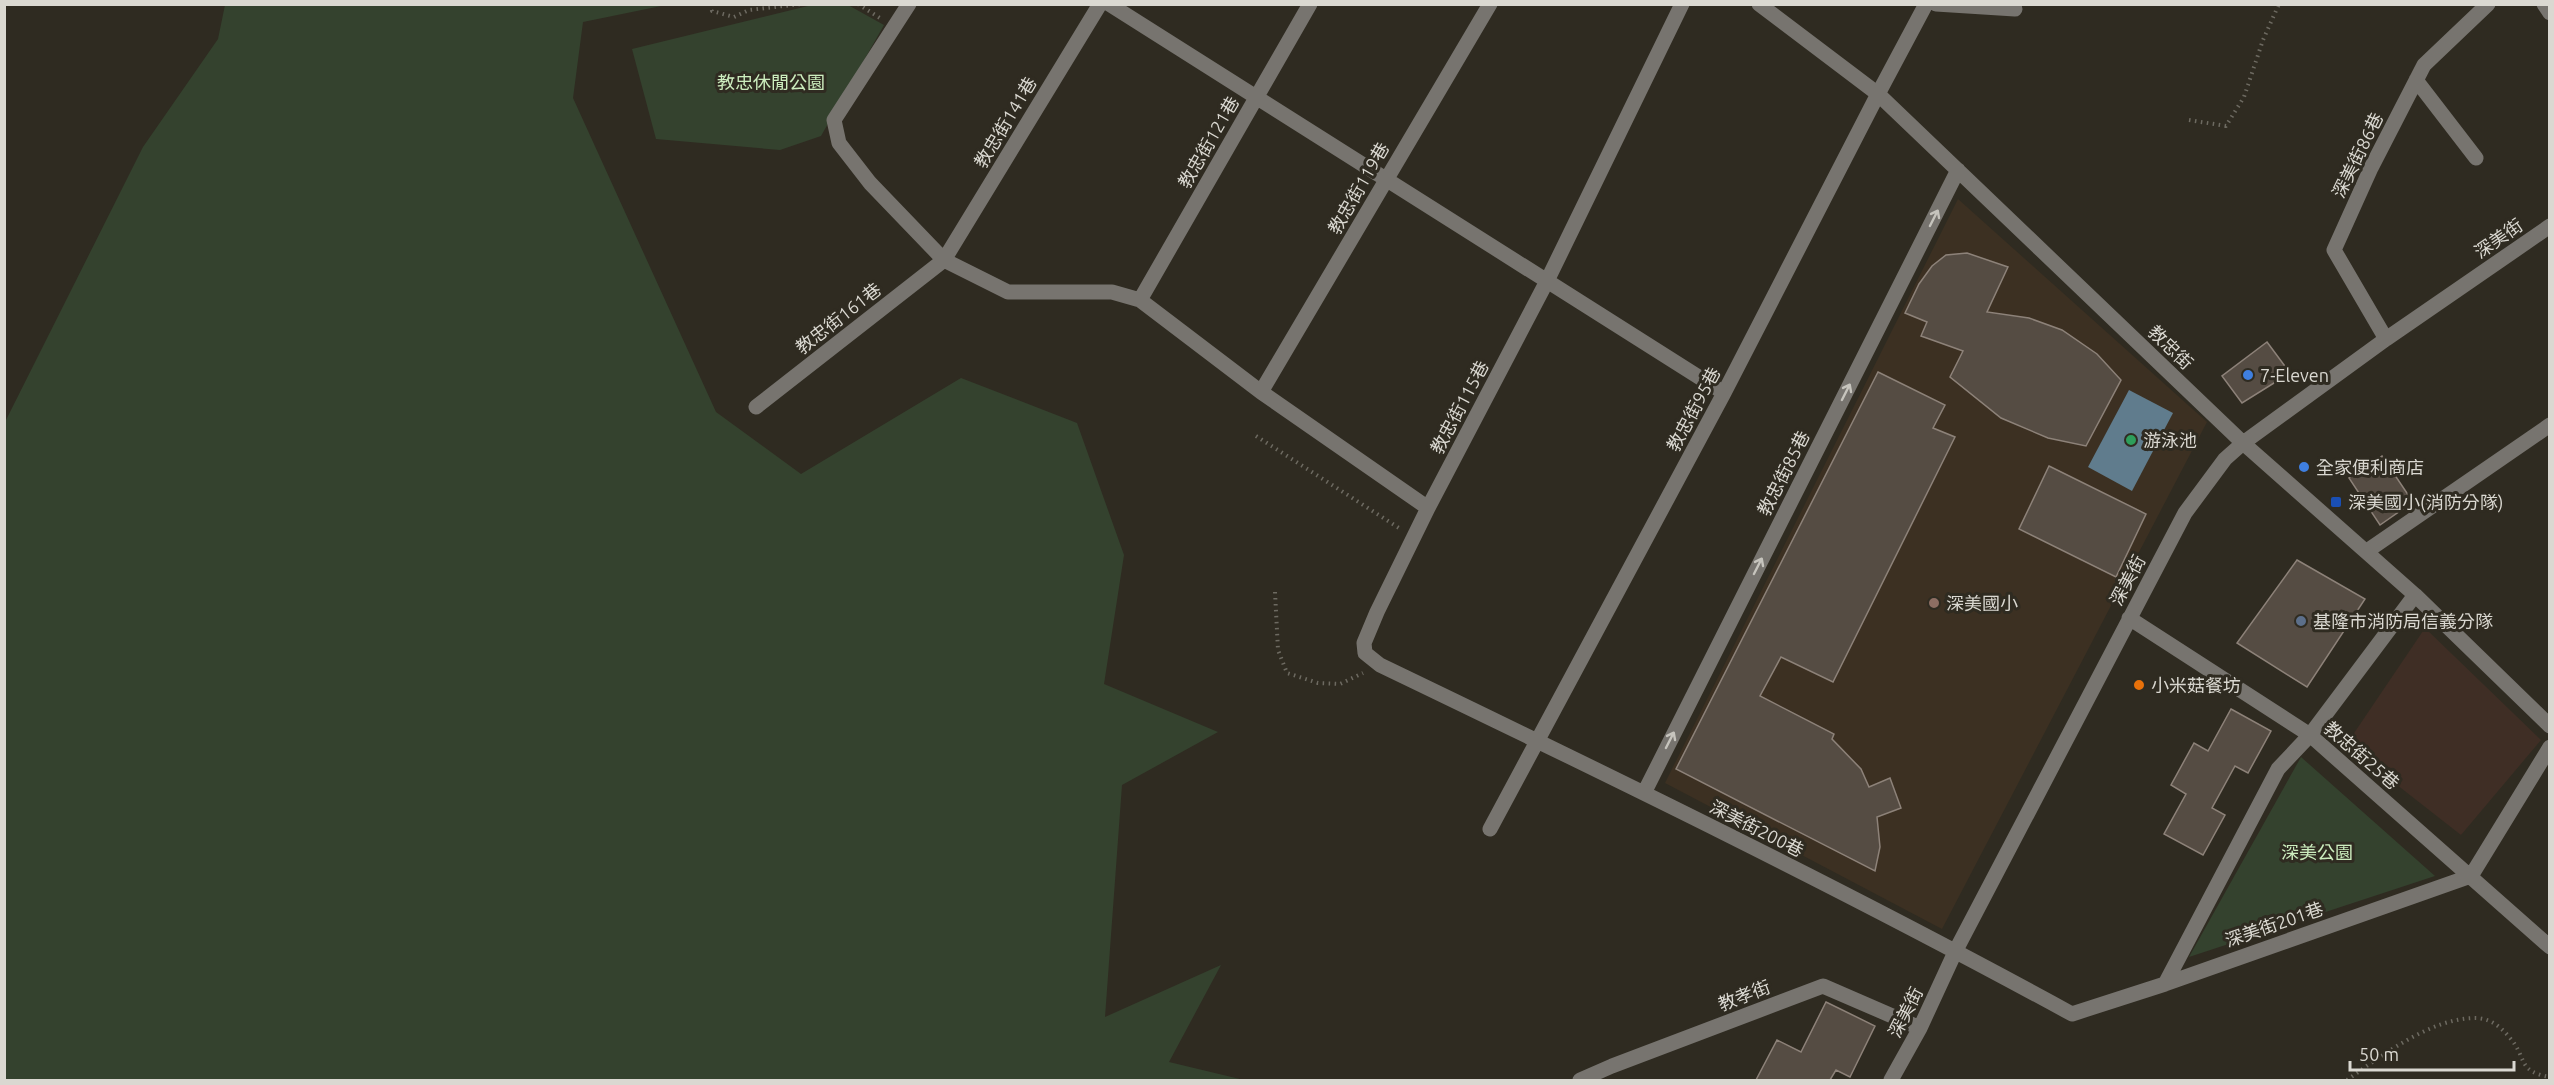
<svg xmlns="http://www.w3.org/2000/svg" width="2554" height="1085" font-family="Ubuntu,'Noto Sans TC',sans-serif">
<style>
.industrial{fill:#3f2e25}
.education{fill:#3c3022}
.green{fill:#34422e}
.water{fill:#607c8d}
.building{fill:#554c43;stroke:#8d8279;stroke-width:1.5}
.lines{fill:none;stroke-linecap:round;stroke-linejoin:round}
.path{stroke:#6d6a61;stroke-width:4;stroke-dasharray:1.5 4.5;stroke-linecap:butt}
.minor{stroke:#77746f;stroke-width:15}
.oneway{stroke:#c6c4bd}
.shop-dot{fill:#3f7fe0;stroke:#2f2b21;stroke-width:2}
.leisure-dot{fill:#2e9e5b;stroke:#2f2b21;stroke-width:2}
.transit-dot{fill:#1a4fb4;stroke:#2f2b21;stroke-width:2}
.education-dot{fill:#8d6e63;stroke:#2f2b21;stroke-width:2}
.service-dot{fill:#5c6f8a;stroke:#2f2b21;stroke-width:2}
.food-dot{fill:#e8710a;stroke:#2f2b21;stroke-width:2}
.labels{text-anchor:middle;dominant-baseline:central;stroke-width:6;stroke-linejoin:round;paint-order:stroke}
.park-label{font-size:18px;fill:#ccedbe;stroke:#2f2b21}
.street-label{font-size:18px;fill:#dad8d1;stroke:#2f2b21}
.poi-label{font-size:18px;fill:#dad8d1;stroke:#2f2b21;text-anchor:start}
</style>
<rect width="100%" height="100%" fill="#2f2b21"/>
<path class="industrial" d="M2425,628L2541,740L2461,835L2346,745Z"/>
<path class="education" d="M1958,199L2207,422L1942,929L1665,783Z"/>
<path class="green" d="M225,5H666L583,22L573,98L716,412L801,474L961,378L1077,423L1124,555L1104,684L1218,732L1122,785L1105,1017L1221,965L1169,1062L1244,1080H5V422L143,147L218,39Z
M812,5H848L884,25L821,136L780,150L656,139L632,49Z
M2301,757L2435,876L2189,957Z"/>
<path class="water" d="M2129,390L2173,413L2132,491L2088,467Z"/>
<path class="building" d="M1967,253L2008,267L1987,312L2029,318L2062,330L2097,354L2121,380L2086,446L2048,438L2001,418L1950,377L1963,351L1921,336L1927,322L1905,313L1919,284L1932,266L1946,255Z
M2267,342L2290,373L2242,403L2222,376Z
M1878,372L1945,405L1933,428L1955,437L1833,682L1781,657L1760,696L1834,734L1832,739L1861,769L1869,787L1890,778L1901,808L1877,817L1880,847L1875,871L1676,769Z
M2382,456L2413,502L2380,525L2349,478Z
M2049,466L2146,514L2116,577L2019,529Z
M2297,560L2365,599L2307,687L2237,643Z
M2231,709L2271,731L2248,773L2235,766L2212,808L2225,815L2203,855L2164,834L2186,794L2171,785L2194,743L2208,751Z
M1826,1002L1875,1026L1850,1077L1836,1070L1830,1080H1756L1777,1040L1801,1052Z"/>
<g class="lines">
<path class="path" d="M711,4L712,11L734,17L749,10L801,4
M858,4L880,18
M2189,120L2226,126L2244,97L2263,40L2279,4
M1256,436L1399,528
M1275,592L1278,650L1287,673L1318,683L1340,684L1363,673
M2347,1080C2381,1056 2431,1018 2475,1018C2490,1018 2501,1027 2510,1038C2527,1057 2517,1072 2550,1077"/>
<path class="minor" d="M909,4L834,120L839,143L870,183L944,260L1008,292H1112L1140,300L1261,392L1428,508
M1109,4L1724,393
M1682,4L1547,281L1428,508L1377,612L1364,643L1365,653L1380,665C1613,777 1845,890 2072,1014L2165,984L2471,876L2550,747
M1759,4L1878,94L2243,443L2415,595L2550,726
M1936,4L2015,9
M2544,4L2550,13
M2416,80L2476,158
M1140,300L1310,4
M2386,339L2334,250L2371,168L2424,65L2488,4
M1261,392L1490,4
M756,407L944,260L1100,4
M2367,551L2550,425
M2129,618L2310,735L2550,947
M1644,793L1958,170
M1490,829L1724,393L1878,94L1926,4
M2165,984L2278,769L2310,735L2415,595
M1580,1080L1612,1066L1823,986L1920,1028
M1891,1080L1920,1028L1956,950L2185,513L2225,459L2243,443L2386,339L2550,226"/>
</g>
<defs><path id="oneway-shaft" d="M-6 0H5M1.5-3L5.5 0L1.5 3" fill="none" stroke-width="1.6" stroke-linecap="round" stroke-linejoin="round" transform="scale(1.5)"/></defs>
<g class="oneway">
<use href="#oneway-shaft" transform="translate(1934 218) rotate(-63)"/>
<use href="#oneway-shaft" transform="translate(1846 392) rotate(-63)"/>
<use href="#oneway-shaft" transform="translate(1758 566) rotate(-63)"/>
<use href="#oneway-shaft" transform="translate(1670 740) rotate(-63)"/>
</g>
<g class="shop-dot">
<circle cx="2248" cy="375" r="6"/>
<circle cx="2304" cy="467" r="6"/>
</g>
<circle class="leisure-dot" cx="2131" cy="440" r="6"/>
<rect class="transit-dot" x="2330" y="496" width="12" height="12" rx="3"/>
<circle class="education-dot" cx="1934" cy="603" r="6"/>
<circle class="service-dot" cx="2301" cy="621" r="6"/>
<circle class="food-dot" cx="2139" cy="685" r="6"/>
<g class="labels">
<g class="park-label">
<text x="771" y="82">教忠休閒公園</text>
<text x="2317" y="852">深美公園</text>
</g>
<g class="street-label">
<text transform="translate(1005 122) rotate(-59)">教忠街141巷</text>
<text transform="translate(1208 142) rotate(-60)">教忠街121巷</text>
<text transform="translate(2357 155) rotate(-64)">深美街86巷</text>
<text transform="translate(1358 188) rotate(-60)">教忠街119巷</text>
<text transform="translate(2498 238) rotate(-35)">深美街</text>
<text transform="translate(838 318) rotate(-38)">教忠街161巷</text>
<text transform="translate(2171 347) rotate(44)">教忠街</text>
<text transform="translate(1459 407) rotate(-62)">教忠街115巷</text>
<text transform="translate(1693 409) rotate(-62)">教忠街95巷</text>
<text transform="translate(1783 473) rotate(-63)">教忠街85巷</text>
<text transform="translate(2127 580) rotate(-62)">深美街</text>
<text transform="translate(2362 755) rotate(41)">教忠街25巷</text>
<text transform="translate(1757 828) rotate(27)">深美街200巷</text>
<text transform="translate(2274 924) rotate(-19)">深美街201巷</text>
<text transform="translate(1744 995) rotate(-21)">教孝街</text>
<text transform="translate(1905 1012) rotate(-63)">深美街</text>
</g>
<g class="poi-label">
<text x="2260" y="375">7-Eleven</text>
<text x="2143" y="440">游泳池</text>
<text x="2316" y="467">全家便利商店</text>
<text x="2348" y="502">深美國小(消防分隊)</text>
<text x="1946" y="603">深美國小</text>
<text x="2313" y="621">基隆市消防局信義分隊</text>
<text x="2151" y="685">小米菇餐坊</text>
</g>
</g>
<rect width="2554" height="1085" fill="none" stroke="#dad8d1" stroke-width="12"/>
<path d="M2350 1061v9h164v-9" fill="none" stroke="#dad8d1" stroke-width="3"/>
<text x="2359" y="1061" font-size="18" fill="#dad8d1" stroke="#2f2b21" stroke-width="4.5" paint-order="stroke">50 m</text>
</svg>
